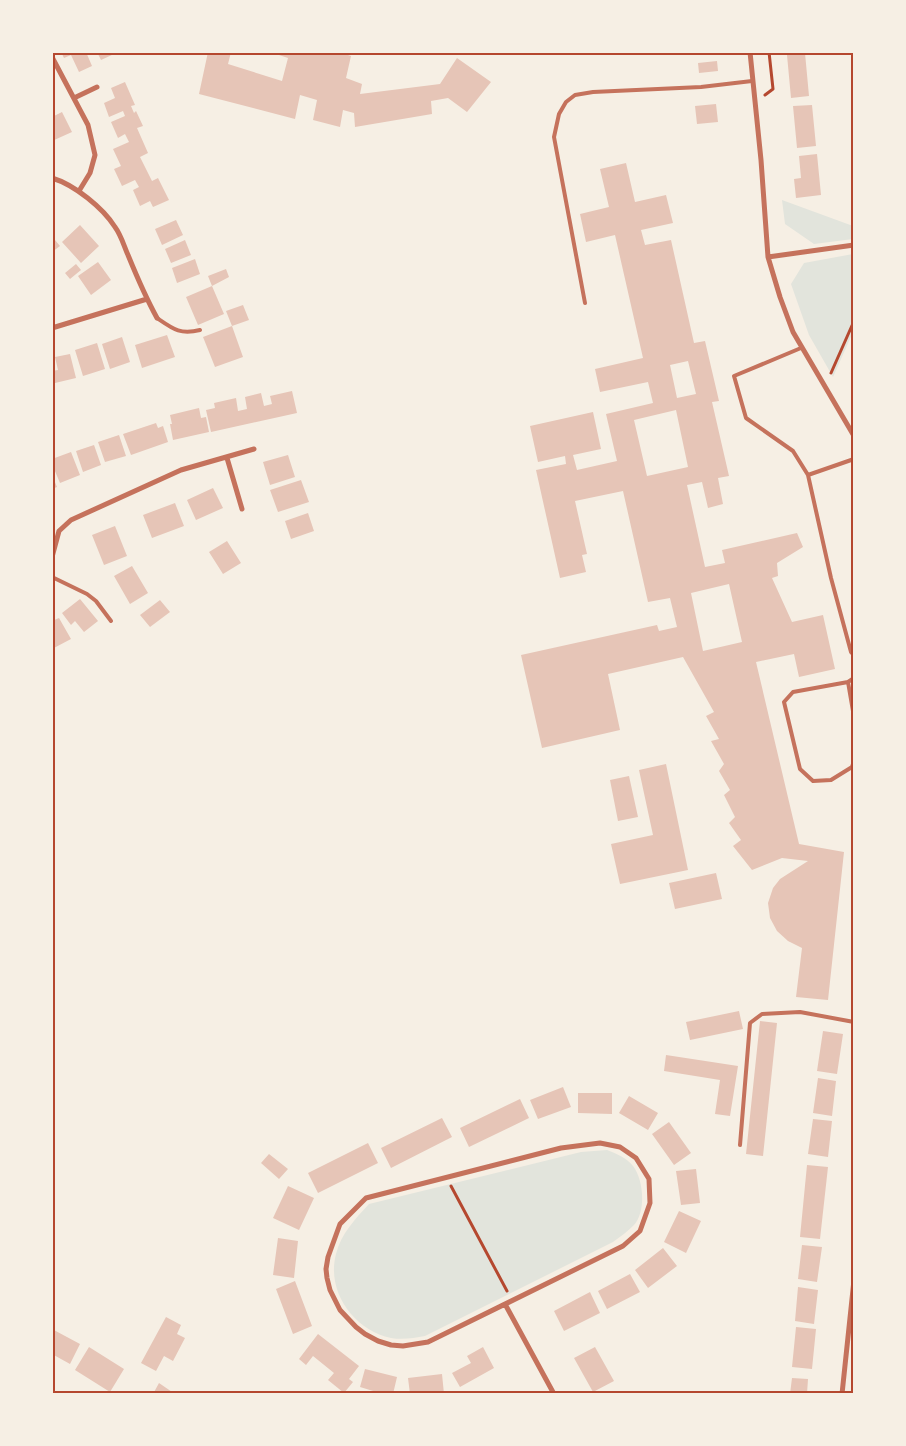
<svg xmlns="http://www.w3.org/2000/svg" width="906" height="1446" font-family="Lato,sans-serif">
<style>
.green{fill:#e2e4dc}
.building{fill:#e6c5b7;fill-rule:evenodd}
.lines{fill:none;stroke-linecap:round;stroke-linejoin:round}
.path{stroke:#b5482f;stroke-width:3}
.service{stroke:#c5725c;stroke-width:4}
.minor{stroke:#c5725c;stroke-width:5}
.neatline{fill:none;stroke:#b5482f;stroke-width:2}
</style>
<rect width="100%" height="100%" fill="#f6efe4"/>
<path class="green" d="M782,200L853,226V239L814,244L785,224Z
M853,254V332L833,377L809,335L791,284L804,263Z
M607,1150C617,1154 627,1158 633,1166C644,1180 646,1212 634,1225C628,1231 620,1237 613,1242L425,1336C414,1338 403,1340 391,1338C354,1330 326,1292 336,1254C341,1234 355,1219 369,1204L581,1152Z"/>
<path class="building" d="M61,52H86L92,66L79,72L71,55L64,58Z
M97,52H113L114,54L101,60Z
M208,52H231L228,64L282,81L288,58L270,52H339L351,56L346,78L362,84L360,94L440,84L457,58L491,82L467,112L448,98L431,101L432,114L355,127L354,113L343,110L340,127L313,120L317,100L300,95L295,119L199,94Z
M805,53L809,96L791,98L787,55Z
M717,61L718,71L699,73L698,63Z
M125,82L135,105L131,106L134,113L136,111L143,126L137,128L148,153L140,157L152,181L158,178L169,200L153,207L150,201L140,206L133,190L139,187L135,180L122,186L114,169L121,166L113,149L129,142L125,134L118,138L111,122L125,116L123,111L109,117L104,103L115,98L111,88Z
M716,104L718,122L697,124L695,106Z
M812,105L816,146L797,148L793,106Z
M62,112L72,132L52,141V117Z
M817,154L821,195L796,198L794,179L801,178L799,156Z
M626,163L635,202L666,195L673,223L641,230L645,245L671,240L694,343L705,341L719,401L712,402L729,476L718,478L723,504L708,508L702,482L687,485L705,567L725,563L722,550L797,533L803,547L777,563L778,576L772,578L792,622L823,615L835,669L799,677L794,654L756,662L799,844L844,852L828,1000L796,997L802,948L788,941L777,931L770,918L768,903L773,888L780,879L808,861L782,858L752,870L733,846L741,840L729,823L735,817L724,795L730,790L719,771L724,764L711,741L719,739L706,716L714,712L683,657L608,674L620,730L542,748L521,655L657,625L659,631L677,627L670,598L648,602L623,491L575,501L587,554L582,555L586,572L560,578L536,470L566,464L565,456L538,462L530,426L593,412L601,449L573,455L577,470L617,461L606,414L653,403L648,382L600,392L595,369L643,358L615,235L586,242L580,214L609,207L600,169ZM688,361L696,394L677,398L670,365ZM676,410L688,467L647,476L634,420ZM729,584L742,642L703,651L691,593Z
M176,220L183,235L162,245L155,229Z
M80,225L99,246L81,263L62,242Z
M55,240L60,246L52,252V242Z
M185,240L191,255L171,263L165,249Z
M195,259L200,274L177,283L172,268Z
M98,262L111,280L91,295L78,276Z
M76,264L81,270L70,279L65,273Z
M226,269L229,277L212,286L208,276Z
M212,286L224,314L198,325L186,297Z
M243,305L249,320L232,326L226,311Z
M232,326L243,357L215,367L203,337Z
M167,335L175,357L142,368L135,345Z
M122,337L130,362L110,369L102,344Z
M97,343L105,369L83,376L75,350Z
M70,354L76,378L55,383L52,371L58,370L55,357Z
M292,391L297,413L211,432L206,410L215,408L214,403L236,398L238,411L247,409L245,397L261,393L264,406L272,404L270,396Z
M199,408L201,418L206,417L209,432L173,440L170,424H172L170,415Z
M156,423L158,428L163,426L168,442L131,455L123,434Z
M119,435L126,456L105,462L98,442Z
M94,445L101,465L83,472L76,451Z
M71,452L80,475L60,483L52,464V459Z
M288,455L295,477L270,485L263,462Z
M52,475L57,487L52,489Z
M301,480L309,502L278,512L270,490Z
M213,488L223,508L196,520L187,500Z
M175,503L184,526L152,538L143,515Z
M308,513L314,531L291,539L285,521Z
M115,526L127,556L104,565L92,535Z
M227,541L241,563L223,574L209,552Z
M132,566L148,593L130,604L114,576Z
M80,599L98,621L84,632L75,621L71,625L62,613Z
M160,600L170,612L150,627L140,615Z
M59,618L71,639L52,649V621Z
M666,764L688,870L620,884L611,844L653,835L639,770Z
M629,776L638,817L618,821L610,780Z
M716,873L722,899L675,909L669,883Z
M739,1011L743,1029L690,1040L686,1022Z
M760,1021L777,1023L763,1156L746,1154Z
M823,1031L843,1034L837,1074L817,1071Z
M666,1055L738,1066L730,1116L715,1114L720,1080L664,1071Z
M818,1078L836,1081L832,1116L813,1113Z
M563,1087L571,1107L538,1119L530,1100Z
M578,1093H612V1114L578,1113Z
M629,1096L658,1113L648,1130L619,1113Z
M520,1099L529,1118L469,1147L460,1128Z
M442,1118L452,1137L391,1168L381,1148Z
M813,1119L832,1121L828,1157L808,1154Z
M669,1122L691,1153L674,1165L652,1134Z
M368,1143L378,1163L318,1193L308,1173Z
M269,1154L288,1169L279,1179L261,1163Z
M807,1165L828,1167L820,1239L800,1237Z
M696,1169L700,1203L681,1205L676,1171Z
M288,1186L314,1198L299,1230L273,1218Z
M679,1211L701,1221L686,1253L664,1242Z
M278,1238L298,1241L294,1278L273,1275Z
M802,1245L822,1247L817,1282L798,1279Z
M663,1248L677,1266L648,1288L635,1270Z
M630,1274L640,1292L607,1309L598,1291Z
M295,1281L312,1326L293,1334L276,1289Z
M798,1287L818,1290L814,1324L795,1321Z
M590,1292L600,1313L564,1331L554,1311Z
M166,1317L181,1325L177,1334L185,1338L173,1361L164,1356L156,1371L141,1363Z
M796,1327L816,1329L812,1369L792,1367Z
M52,1329L80,1344L70,1364L52,1354Z
M318,1334L359,1366L349,1379L353,1382L344,1393L328,1380L334,1373L313,1356L306,1365L299,1359Z
M89,1347L124,1369L110,1392L75,1370Z
M483,1347L494,1368L460,1387L452,1373L471,1363L467,1356Z
M595,1347L614,1381L593,1392L574,1358Z
M365,1369L397,1377L393,1394H383L360,1387Z
M442,1374L444,1394H410L408,1378Z
M792,1378L808,1379L807,1394H790Z
M159,1383L175,1394H153Z"/>
<g class="lines">
<path class="path" d="M765,95L773,89L769,52
M831,373L854,321
M451,1186L507,1291"/>
<path class="service" d="M585,303L554,137L559,114L566,102L575,95L593,92L701,87L752,81
M157,318C173,329 180,335 200,330
M801,348L734,376L746,418L793,451L808,475L831,578L851,652L854,655
M808,475L854,459
M52,577L87,594L96,601L111,621
M854,678L848,682L793,692L784,702L800,769L813,781L831,780L852,767L854,761
M848,682L854,717
M740,1145L750,1023L762,1014L800,1012L854,1022"/>
<path class="minor" d="M750,52L761,160L768,257L780,297L793,332L854,436
M52,57L88,125L95,155L90,173L79,191
M74,98L97,87
M52,178C75,185 103,208 115,227C121,235 124,246 128,255C137,277 146,298 157,318
M768,257L854,245
M52,328L147,299
M227,458L242,509
M52,557L59,531L71,520L181,470L254,449
M600,1143L620,1147L636,1158L649,1179L650,1203L640,1231L623,1246L428,1342L403,1346L391,1345L378,1341L365,1334L356,1327L340,1310L330,1290L327,1278L326,1269L328,1257L340,1224L366,1198L561,1148Z
M505,1304L554,1394
M842,1394L854,1280"/>
</g>
<rect width="906" height="1446" fill="none" stroke="#f6efe4" stroke-width="108"/>
<rect x="54" y="54" width="798" height="1338" class="neatline"/>
</svg>
